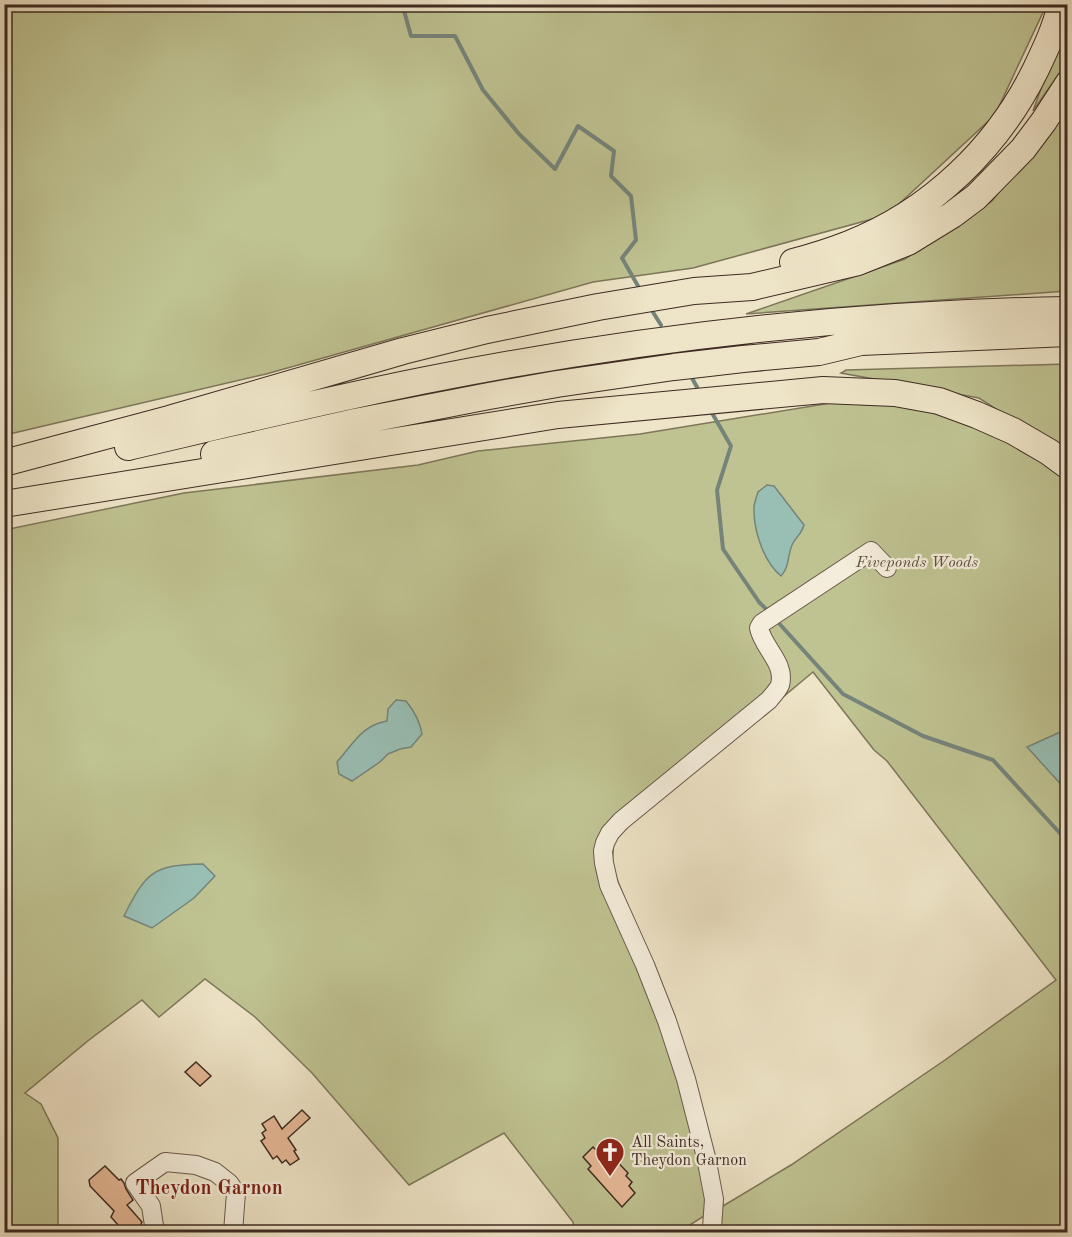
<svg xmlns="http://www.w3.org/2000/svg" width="1072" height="1237" font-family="'Old Standard TT',serif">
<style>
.green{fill:#bfc291;stroke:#7e765a;stroke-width:1.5;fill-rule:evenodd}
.water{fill:#99bfb5;stroke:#75847b;stroke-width:1.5}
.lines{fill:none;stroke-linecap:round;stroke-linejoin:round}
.stream{stroke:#75847b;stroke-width:4}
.building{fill:#e6b896;stroke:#3e2b23;stroke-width:1.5}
.minor-casing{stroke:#6a594c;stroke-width:20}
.highway-casing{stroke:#3e2b23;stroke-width:28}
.minor{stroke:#f4eddb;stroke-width:18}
.highway{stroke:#eee4c7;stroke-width:26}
.labels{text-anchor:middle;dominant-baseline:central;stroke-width:4.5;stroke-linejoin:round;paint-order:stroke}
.park-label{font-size:16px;font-style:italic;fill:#5e513e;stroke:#f4eddb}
.poi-label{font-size:16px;fill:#3e2b23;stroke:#f4eddb;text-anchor:start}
.quarter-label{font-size:20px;font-weight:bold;fill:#7a1f14;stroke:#f4eddb}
</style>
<rect width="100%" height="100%" fill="#eee4c7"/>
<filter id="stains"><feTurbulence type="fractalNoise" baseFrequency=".00333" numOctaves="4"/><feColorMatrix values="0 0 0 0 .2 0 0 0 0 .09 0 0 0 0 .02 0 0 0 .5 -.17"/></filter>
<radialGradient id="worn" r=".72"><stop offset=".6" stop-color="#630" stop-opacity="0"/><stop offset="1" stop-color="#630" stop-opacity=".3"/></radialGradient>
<path class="green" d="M4,5H1045V8L995,115L887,215L693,268L593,282L266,374L5,435Z
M1067,15V62L1033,111Z
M1067,102V291L746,314L905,259L992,201L1057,118Z
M1067,364V454L979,398L841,373L846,370Z
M855,399L939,412L1013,440L1067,474V1232H716L709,1208L704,1216L679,1232H579L574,1228L573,1222L504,1133L409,1185L312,1073L255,1017L205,979L159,1017L142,1000L89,1040L25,1093L41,1104L58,1138V1232H5L4,530L184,493L418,465L478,451L640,434ZM813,672L874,750L887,761L1056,980L945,1060L791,1165L723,1206L716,1175L665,997L612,867L614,838Z"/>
<path class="water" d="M767,485L774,486L804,525C802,533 797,536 793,543C787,554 790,567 781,576C763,561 753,529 754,506C755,501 757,496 758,492Z
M396,700L406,701C415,712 420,721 422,734L411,747L400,749L388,754L380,762L352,781L339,774L337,762C353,744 362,725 387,721L388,709Z
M1067,729V791L1027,747Z
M203,864L215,876L194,898L152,928L124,916C146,872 153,865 203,864Z"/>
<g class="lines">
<path class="stream" d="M401,4L403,7L411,36H455L483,90L519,134L555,169L578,126L614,151L611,176L631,196L636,240L622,258L638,286
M651,309L661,325
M692,378L698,389
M712,413L731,446L717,490L723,549L759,602L769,612
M776,620L843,694L923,736L993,760L1068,842"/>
</g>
<path class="building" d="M196,1062L211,1076L200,1086L185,1072Z
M302,1110L310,1118L288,1138L296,1150L294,1151L299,1159L290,1165L286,1160L282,1163L277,1156L273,1159L261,1141L265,1138L262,1133L266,1130L262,1124L274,1116L282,1129Z
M593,1147L603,1157L608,1152L628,1173L626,1176L632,1182L629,1186L635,1193L622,1207L588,1169L591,1166L583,1157Z
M105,1166L119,1180L121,1179L124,1183L126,1189L133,1200L127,1205L142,1222L140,1226L144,1233H125L111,1217L114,1211L90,1186L89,1180Z"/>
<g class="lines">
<g class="minor-casing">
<path id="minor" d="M155,1232L151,1206L135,1183L165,1162L196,1165L215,1172L229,1183L236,1193L233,1232
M709,1232L712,1228L714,1199L706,1157L686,1079L667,1021L645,965L609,885L604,863L603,851L605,843L610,833L621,821L769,700C772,696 778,690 780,685C786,663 763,648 759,628L762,623L871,551L887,568"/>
</g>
<g class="highway-casing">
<path id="highway" d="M793,262C812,257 831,251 849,244C931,212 998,147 1036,69C1046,48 1056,27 1061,4
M128,447C227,424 326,400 426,380C638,338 852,313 1068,310
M214,454L355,422L489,396L557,384L674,367L743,359L819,352L861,342L1068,333
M4,463L169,419L403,351L487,330L598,307L694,291L752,287L858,262L908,242L952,215L976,197L1023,149L1044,121L1068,84
M4,504L558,415L823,390L895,393L939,401L977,415L1013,431L1049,452L1068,466"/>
</g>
<use href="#minor" class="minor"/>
<use href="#highway" class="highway"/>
</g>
<defs>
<g id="church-pin" transform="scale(1.5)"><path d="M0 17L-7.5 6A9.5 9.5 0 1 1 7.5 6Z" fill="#8f2418" stroke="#f4eddb"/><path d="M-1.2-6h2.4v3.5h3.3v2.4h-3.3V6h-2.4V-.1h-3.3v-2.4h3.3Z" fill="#fff"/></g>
</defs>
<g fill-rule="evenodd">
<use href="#church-pin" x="610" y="1152"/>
</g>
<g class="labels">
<g class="park-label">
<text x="917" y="563">Fiveponds Woods</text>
</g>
<g class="poi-label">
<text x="631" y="1143">All Saints,<tspan x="631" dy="18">Theydon Garnon</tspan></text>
</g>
<g class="quarter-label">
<text x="209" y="1189">Theydon Garnon</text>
</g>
</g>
<rect width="1072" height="1237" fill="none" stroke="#eee4c7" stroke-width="24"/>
<rect x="6" y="6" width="1060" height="1225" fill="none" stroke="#3e2b23" stroke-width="3"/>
<rect x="12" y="12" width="1048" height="1213" fill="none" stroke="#3e2b23" stroke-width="1.5"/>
<rect width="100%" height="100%" filter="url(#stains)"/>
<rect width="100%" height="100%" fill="url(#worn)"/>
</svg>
